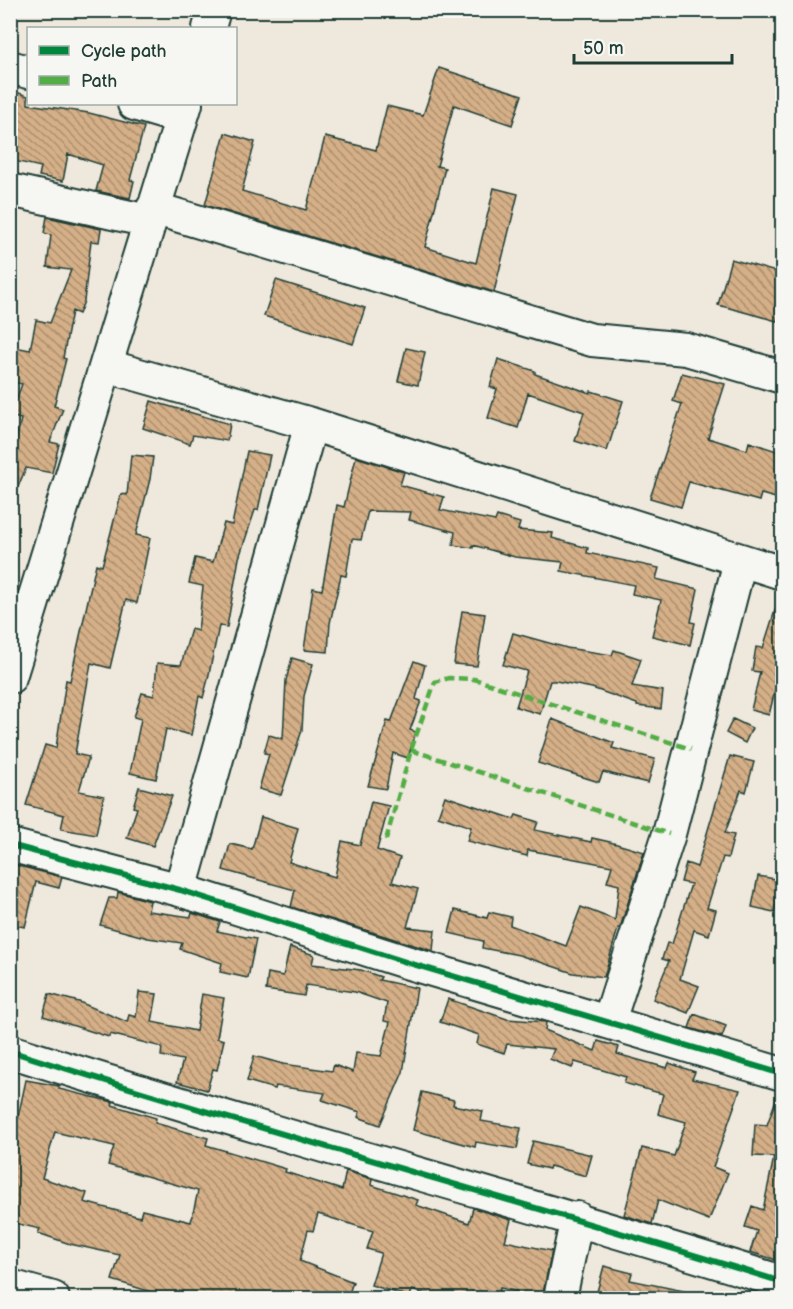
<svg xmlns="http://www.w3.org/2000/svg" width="793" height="1309" font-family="'Balsamiq Sans',sans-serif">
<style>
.building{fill:url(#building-back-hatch);stroke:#1f3d34;stroke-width:1.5;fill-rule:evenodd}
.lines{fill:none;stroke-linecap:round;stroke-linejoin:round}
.minor-casing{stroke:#1f3d34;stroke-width:36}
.minor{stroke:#f6f6f2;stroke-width:32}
.quiet{stroke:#52ad45;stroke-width:4.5;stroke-dasharray:9 4.5;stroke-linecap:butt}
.cycleway-casing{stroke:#f6f6f2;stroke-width:10}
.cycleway{stroke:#00873e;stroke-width:6}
</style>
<defs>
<pattern id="building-back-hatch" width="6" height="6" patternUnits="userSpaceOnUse" patternTransform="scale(1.5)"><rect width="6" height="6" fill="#d5af87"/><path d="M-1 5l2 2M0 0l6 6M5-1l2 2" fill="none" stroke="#ac906f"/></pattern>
</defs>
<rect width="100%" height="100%" fill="#efe8dd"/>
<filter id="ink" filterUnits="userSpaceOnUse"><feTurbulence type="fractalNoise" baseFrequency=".0167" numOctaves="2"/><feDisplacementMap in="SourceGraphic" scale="12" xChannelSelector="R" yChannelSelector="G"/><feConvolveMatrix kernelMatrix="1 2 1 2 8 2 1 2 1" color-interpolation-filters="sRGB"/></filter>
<g filter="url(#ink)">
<path class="building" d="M439,68L522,95L512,125L454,105L437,166L445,168L425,247L476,263L494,188L518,194L494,292L205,205L225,133L255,142L242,191L306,210L325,137L376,150L387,106L423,115Z
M10,90L28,96V104L89,113L144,127L130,180L134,181L130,198L96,191L103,165L68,154L63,181L39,176L41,167L10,160Z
M47,217L101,229L99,242L91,241L84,301L79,314L72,311L63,358L66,359L54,406L63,409L50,442L59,444L52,473L26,468L11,503L10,465L21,419L10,416L22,384L10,381L14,347L30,350L36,320L50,323L71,270L47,267L51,235L44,233Z
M731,259L783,274V302L777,321L718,305Z
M276,280L365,308L353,344L264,316Z
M406,348L425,352L418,385L398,381Z
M498,359L535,371V374L590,393L591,391L623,401L607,451L575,441L584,412L528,393L518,428L488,418L497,389L490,387Z
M682,373L725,384L708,438L747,450L749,442L783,453V500L761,494L759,501L689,482L681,507L650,498L682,404L673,401Z
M151,401L230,424L227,441L193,435L190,444L143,428Z
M247,451L270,455L258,510H255L239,558L227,627L219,626L208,679L203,698L199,696L191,735L166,729L156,779L130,773L141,719L134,717L142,693L154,696L157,663L181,665L191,629L198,631L203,586L189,583L195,558L213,562L224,523L232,525Z
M131,455L153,457L150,479L136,535L150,538L137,603L126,600L110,668L91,663L75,754L89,757L79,791L104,796L96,835L61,829L64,815L26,805L45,745L56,748L66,680L70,681L96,564L102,566L121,494L127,495Z
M356,457L404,472L400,485L444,497L440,510L495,521L497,516L520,523L518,530L553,533L552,538L588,548L587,553L659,568L656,579L698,589L691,622L695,623L690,645L652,636L661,600L632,594L634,585L561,571L563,562L515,557L473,545V548L453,545L455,532L409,520L411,512L368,511L361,540L352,539L346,576L341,575L330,623L328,652L304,650L313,588L322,590L337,505L344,507Z
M779,598H783V675L779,674L769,715L751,710L760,672L752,671L756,647L763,648Z
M462,611L485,614L477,666L454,664Z
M513,633L567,648L612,655L614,650L641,659L632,686L663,691L661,709L637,706V704L592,688L556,681H550L540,714L516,707L527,671L503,665Z
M292,658L313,664L304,696L302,730L281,795L259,789L269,754L264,753L269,735L283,739L286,680Z
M414,661L425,665L416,699L421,701L410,730L416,732L408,758L393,753L386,789L368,786L387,721L391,722Z
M552,719L614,743L612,748L655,759L648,783L603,772L599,782L538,763Z
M733,719L752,728L745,743L726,733Z
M730,756L754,762L746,792L741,790L725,833L734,835L728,858L723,857L707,908L716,910L709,935L694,930L680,979L699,986L688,1013L653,999L669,961L662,959L667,943L672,944L691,884L681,882L686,863L697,867Z
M139,787L172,796L153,846L127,838L137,808L133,807Z
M445,796L514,819L516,815L538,822L535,830L591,842L592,838L610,842L644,852L620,928H618L604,977L573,973L519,955L482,948L483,941L449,933L455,910L487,918L489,912L511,917L510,925L566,946L581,907L615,920L619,885L607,882L612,866L528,850L527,856L467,841L471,827L438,816Z
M371,802L389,806L377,850L400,858L392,882L418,889L407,927L435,930L433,951L291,907L295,890L223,870L230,844L252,849L261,817L298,828L289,862L335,877L342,841L360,845Z
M11,864L62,877L59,888L36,882L25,927L10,924Z
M758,876L781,880L774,912L752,907Z
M118,892L150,901L148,911L191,917L192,913L220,922L217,931L256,939L248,978L220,972L222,963L180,949L182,943L148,938L100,925L109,898H117Z
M290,947L314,955L312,964L361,970L381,977L379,980L417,988L403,1072L380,1125L358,1117L360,1112L322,1100L325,1093L276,1086L275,1089L247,1081L254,1056L283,1064L332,1071L334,1065L353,1072L356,1053L381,1056L390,1022L384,1021L387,1003L355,992L306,985L304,996L266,990L268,973L283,976Z
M139,992L157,994L152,1022L196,1031L202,994L224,998L217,1038L224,1040L217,1070L213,1069L207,1090L177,1082L183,1060L161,1056L162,1047L110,1034L109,1037L43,1016L49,994L79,1002L127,1022L129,1015L136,1017Z
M448,999L507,1019L546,1022L545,1030L595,1051L598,1041L619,1047L617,1054L667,1068L669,1063L695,1072L692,1079L740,1090L713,1167L728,1173L709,1220L658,1200L652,1224L624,1215L642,1148L674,1156L686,1122L658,1114L663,1094L624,1083L626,1077L575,1062L572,1068L550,1059L554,1049L507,1044L504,1053L477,1044L479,1035L440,1022Z
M694,1014L726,1026L722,1037L689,1028Z
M26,1080L59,1086V1089L113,1102L112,1105L156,1118L155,1123L208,1138L206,1145L286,1169L285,1172L342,1190L346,1171L372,1179L371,1185L418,1200L416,1205L469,1223L473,1208L511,1220L505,1241L552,1251L542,1297L500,1288L497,1299H442L412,1290L410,1297L371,1285L381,1253L367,1249L373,1231L318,1214L313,1231L308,1230L300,1261L353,1282L347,1299H174L112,1280L120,1255L70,1244L38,1233L40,1229L10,1222V1154ZM55,1132L114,1146L108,1165L198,1191L191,1222L142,1210L140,1217L84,1202L87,1193L42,1178Z
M779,1091H783V1224L776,1243L783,1244V1262L750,1252L757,1231L745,1227L752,1206L763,1210L774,1157L753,1156L755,1124L767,1125Z
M422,1092L454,1100L453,1105L483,1111L481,1121L521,1128L517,1149L476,1142L475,1147L413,1130Z
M533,1141L592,1155L586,1176L550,1166L549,1169L527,1164Z
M604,1266L632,1273L630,1280L684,1291L683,1299H595Z"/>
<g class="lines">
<g class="minor-casing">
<path id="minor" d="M209,28L214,10
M10,67L28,72
M134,104L181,118
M10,190L148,221
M153,208L592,340L686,349L782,377
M107,366L311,424L782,573
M10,677L186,104
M10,845L180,890L409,963L782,1074
M180,890L311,424
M609,1021L669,834L740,561
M10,1051C266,1133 526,1202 782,1282
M10,1286L53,1298
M560,1298L577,1218"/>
</g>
<use href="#minor" class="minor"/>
<path class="quiet" d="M411,750L669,834
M386,840L411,750L435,682L449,678L474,679L691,749"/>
<g class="cycleway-casing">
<path id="cycleway" d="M10,845L180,890L409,963L782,1074
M10,1051C266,1133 526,1202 782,1282"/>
</g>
<use href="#cycleway" class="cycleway"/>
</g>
</g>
<rect width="793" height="1309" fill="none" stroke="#f6f6f2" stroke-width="36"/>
<rect x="18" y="18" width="757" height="1273" fill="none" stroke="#1f3d34" stroke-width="2" filter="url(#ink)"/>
<rect x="27" y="27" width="210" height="78" fill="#f6f6f2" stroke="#a0aca6" stroke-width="1.5"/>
<rect x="39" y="46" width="30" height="9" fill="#00873e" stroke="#a0aca6" stroke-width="1.5"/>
<text x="81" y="57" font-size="18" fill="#1f3d34">Cycle path</text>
<rect x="39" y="76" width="30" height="9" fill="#52ad45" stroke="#a0aca6" stroke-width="1.5"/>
<text x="81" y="87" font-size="18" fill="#1f3d34">Path</text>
<path d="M574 54v9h158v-9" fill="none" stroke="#1f3d34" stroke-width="3"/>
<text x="583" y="54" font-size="18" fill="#1f3d34" stroke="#f6f6f2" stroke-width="4.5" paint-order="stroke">50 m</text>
</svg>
